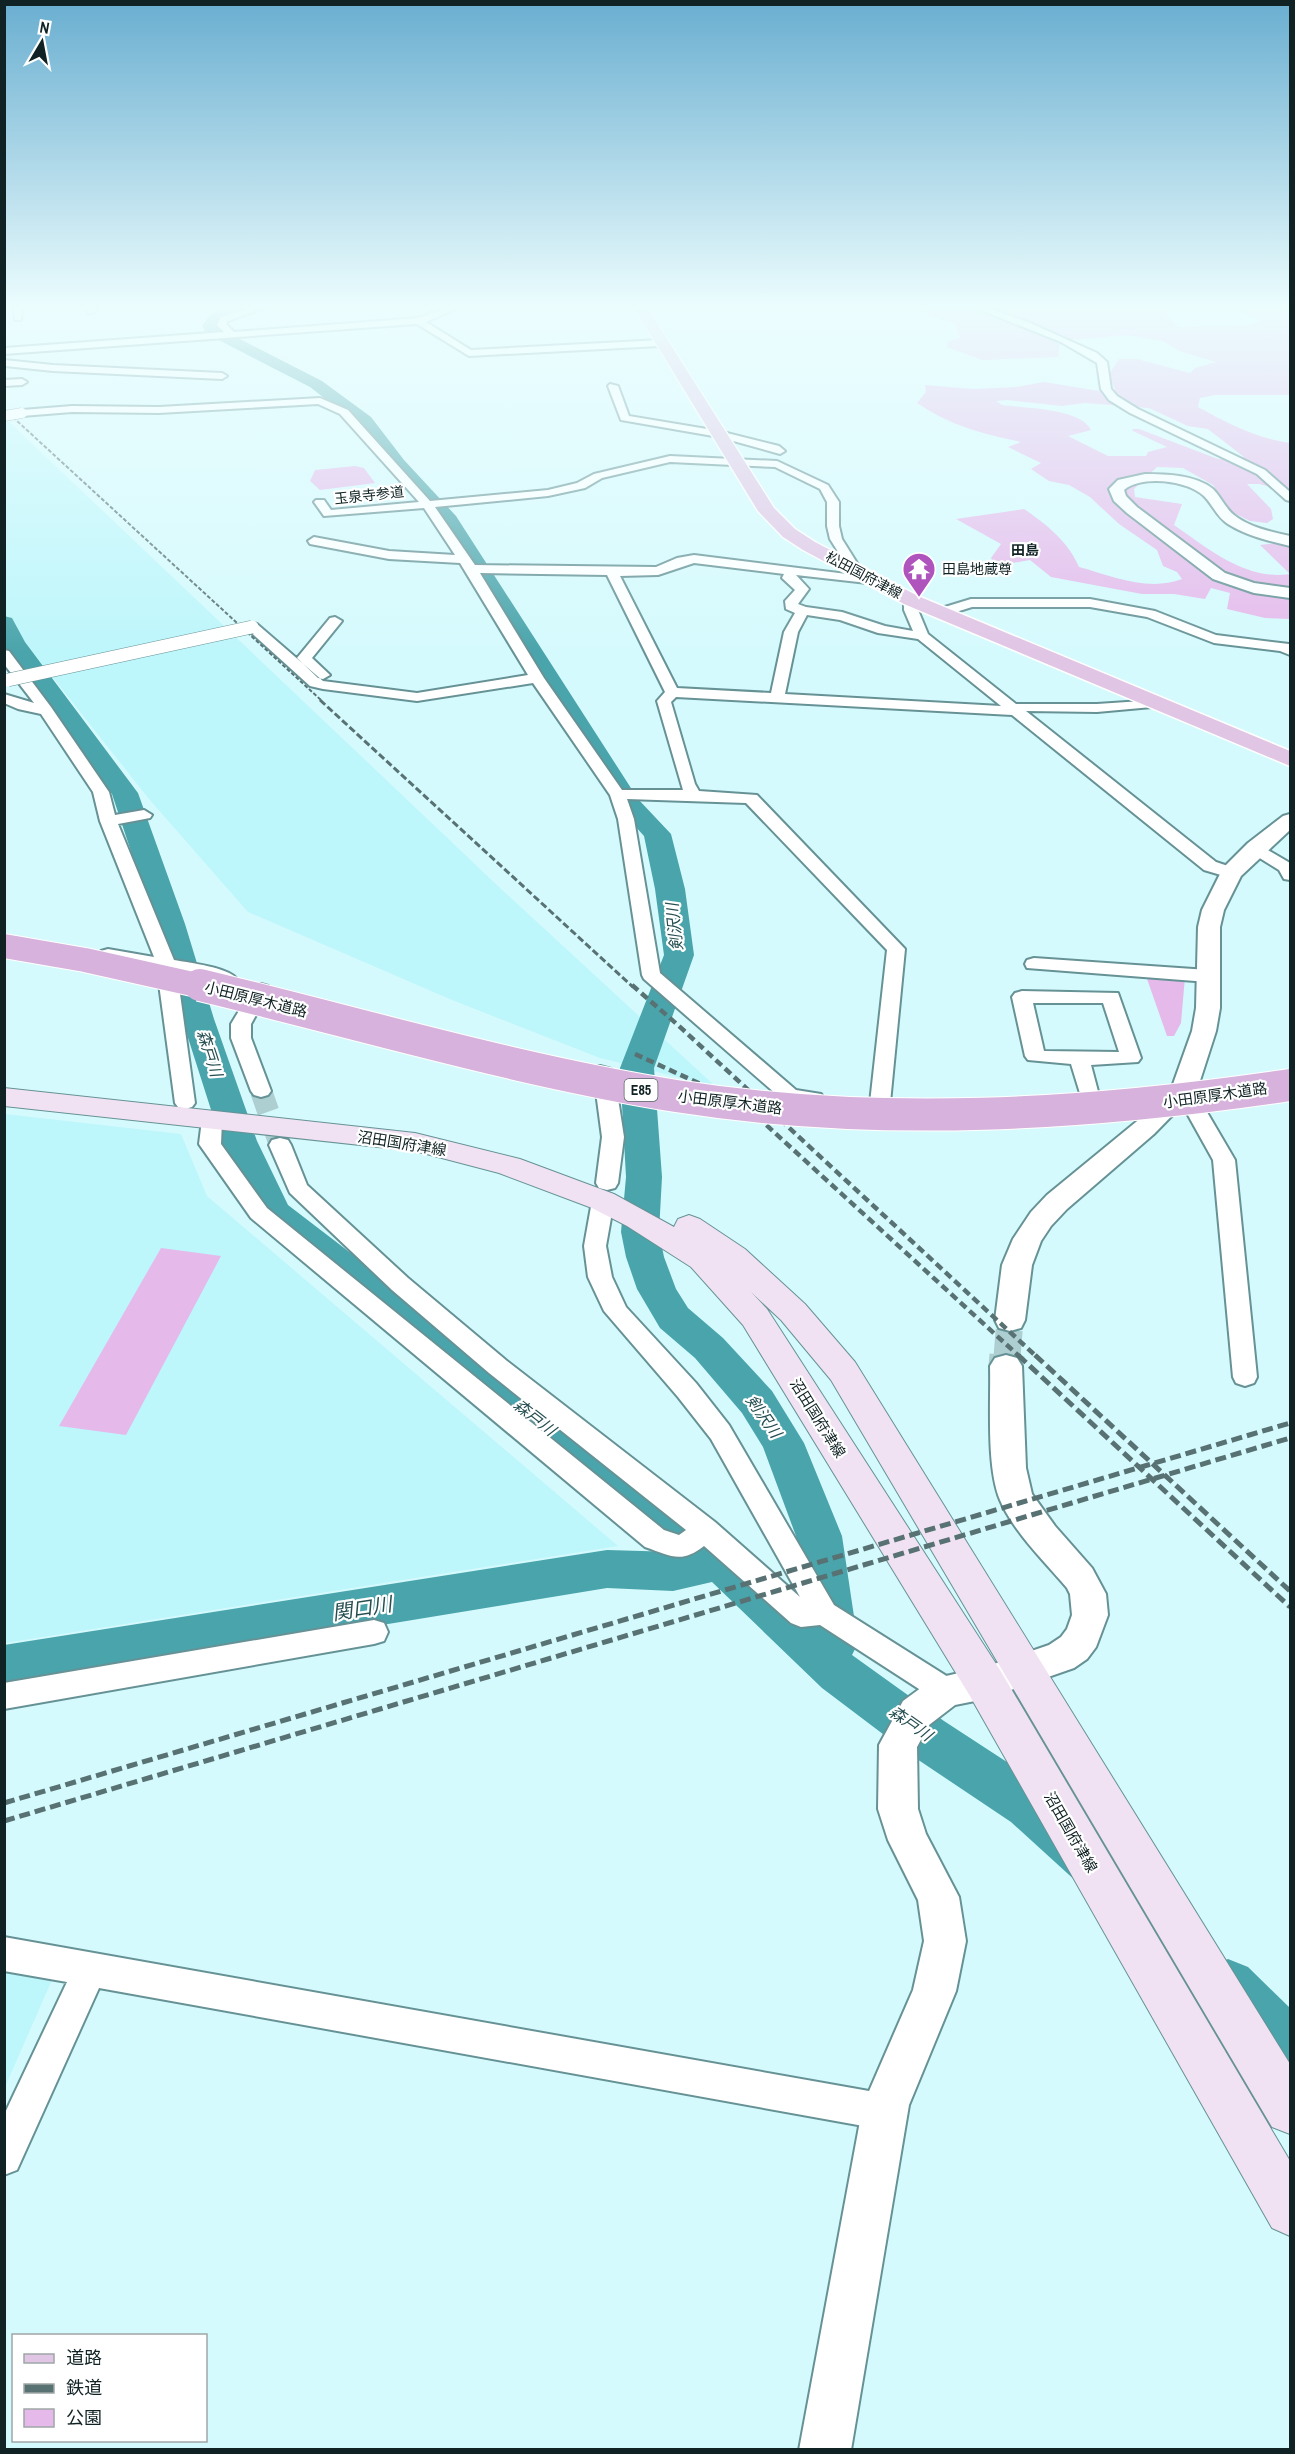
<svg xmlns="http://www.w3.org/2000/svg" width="1295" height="2454" font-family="'Archivo Narrow','Noto Sans JP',sans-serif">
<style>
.built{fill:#bdf6fb}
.green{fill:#e5baeb;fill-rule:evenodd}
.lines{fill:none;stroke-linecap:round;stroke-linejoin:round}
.river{fill:#4aa4ab;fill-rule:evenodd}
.minor-tunnel{stroke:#aecfd1;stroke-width:22;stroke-dasharray:22 10;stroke-linecap:butt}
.tertiary-tunnel-far1{stroke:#aecfd1;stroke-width:27;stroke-dasharray:27 14;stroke-linecap:butt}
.tertiary-tunnel{stroke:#aecfd1;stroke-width:35;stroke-dasharray:35 17;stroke-linecap:butt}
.minor-casing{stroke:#669296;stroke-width:4}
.tertiary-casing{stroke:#669296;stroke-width:4}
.secondary-casing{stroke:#669296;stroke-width:2}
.primary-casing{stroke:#fff;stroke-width:3}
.minor{fill:#fff;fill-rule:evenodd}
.tertiary{fill:#fff;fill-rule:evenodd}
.secondary{fill:#f0e2f2;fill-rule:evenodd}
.primary{fill:#e1c5e5;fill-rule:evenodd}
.rail-far3{stroke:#587172;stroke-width:2;stroke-dasharray:4 2;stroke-linecap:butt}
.rail-far2{stroke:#587172;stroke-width:3;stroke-dasharray:7 3;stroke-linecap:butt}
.rail-far1{stroke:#587172;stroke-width:4.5;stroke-dasharray:8 4.5;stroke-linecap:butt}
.rail{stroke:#587172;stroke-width:5;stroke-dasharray:11 5;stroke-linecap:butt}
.minor-bridge-far1-casing{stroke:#669296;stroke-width:11;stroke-linecap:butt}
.minor-bridge-casing{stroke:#669296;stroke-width:14;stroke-linecap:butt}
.trunk-bridge-far1-casing{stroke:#fff;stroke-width:26;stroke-linecap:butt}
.trunk-bridge-casing{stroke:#fff;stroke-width:34;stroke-linecap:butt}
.minor-bridge-far1{stroke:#fff;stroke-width:10}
.minor-bridge{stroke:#fff;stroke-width:13}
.trunk-bridge-far1{stroke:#d7b2dc;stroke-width:24}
.trunk-bridge{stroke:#d7b2dc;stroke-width:32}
.labels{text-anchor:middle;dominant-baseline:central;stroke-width:4.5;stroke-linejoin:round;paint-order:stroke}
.far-street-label{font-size:14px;fill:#102223;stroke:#fff}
.far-neighbourhood-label{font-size:14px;font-weight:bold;fill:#102223;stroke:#fff}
.far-poi-label{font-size:14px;fill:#102223;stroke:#fff;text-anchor:start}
.shield{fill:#fff;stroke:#586465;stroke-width:1.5}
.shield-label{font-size:14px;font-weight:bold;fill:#102223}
.street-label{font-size:15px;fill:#102223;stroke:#fff}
.water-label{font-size:16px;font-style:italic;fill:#254e51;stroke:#fff}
.near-water-label{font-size:20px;font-style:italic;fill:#254e51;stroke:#fff}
</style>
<rect width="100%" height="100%" fill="#d5fafd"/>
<path class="built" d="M5,418L499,887L715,1086L600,1058L452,1000L248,912L149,799L5,617Z
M5,1114L181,1134L207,1196L618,1546L5,1643Z
M5,1971L52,1980L5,2087Z"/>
<path class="green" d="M923,309H1170L1166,315L1178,327L1246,326L1261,321L1234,309H1290V395H1215L1200,398L1198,407C1227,423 1258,439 1290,443V492L1259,484H1247L1271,509L1273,519L1267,523L1250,521L1232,512L1213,485L1183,468L1157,467L1134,489L1135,497L1182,504L1174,525C1209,549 1246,581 1290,574V619L1265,618L1227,609L1230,593L1211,588L1205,599L1174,594H1142L1051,577L1030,560L996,566L991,558L1001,544L956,519L1024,509C1046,524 1068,541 1079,567C1112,576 1148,592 1182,579L1177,572L1163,566L1157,550L1119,524L1090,497L1069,485L1049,481L1031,469L1041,463L1008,447L1021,442C983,434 949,425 917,403L926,392L925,385L973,389L1016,387L1044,382L1099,391L1115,390L1109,374L1119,359H1137L1190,373L1195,368L1216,362L1180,351L1162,341L1128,335L1068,340L1060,343L1058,357L982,360L947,347L948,342L960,338L955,323L929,316ZM1007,400L1062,406L1085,403L1149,408L1188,426L1208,429L1244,457L1218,459L1139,429H1132L1133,431L1167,447L1148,452L1146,456H1108L1068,436L1091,430C1081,408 1024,408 1002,405L996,401Z
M355,466L364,468L375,483L320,490L310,481L315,470Z
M1277,543L1290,546V574L1260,545Z
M1146,976L1185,977L1181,1023L1174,1036H1167Z
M161,1248L221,1256L126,1435L59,1426Z"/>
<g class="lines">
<path class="river" d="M218,309H235L219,322L218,328L322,381L371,417L404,460L456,516L638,799L671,834L685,889L694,955L654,1068L662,1177L659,1232L664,1257L676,1289L688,1308L723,1338L772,1391L804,1443L842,1536L858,1643L852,1655L944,1721L1047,1788L1197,1917L1205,1936L1197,1955L1177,1963L1157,1955L1011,1822L908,1753L822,1688L712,1582L673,1591L607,1588L4,1687V1645L607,1550L676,1552L260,1221L221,1141L182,1019L155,924L112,794L4,646V616L12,618L25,642L138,793L185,924L214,1019L257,1141L288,1205L736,1548L806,1612L796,1536L763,1447L742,1413L695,1358L660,1328L637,1289L626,1257L621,1232L626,1177L620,1068L664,955L655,889L644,836L615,804L441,523L390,468L359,425L310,387L207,334L202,326L209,316Z
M1228,1959L1248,1967L1290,2008V2077L1269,2069L1208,2007L1200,1987L1208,1967Z"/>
<path class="minor-tunnel" d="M261,1091L280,1145"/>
<path class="tertiary-tunnel-far1" d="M1007,1357L1010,1320"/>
<path class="tertiary-tunnel" d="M1006,1366L1007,1355"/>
<g class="minor-casing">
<path id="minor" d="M14,309H22L21,320H15Z
M87,309H95V312L88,314Z
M247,309H261L228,321L226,324L234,332L418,318L443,309H456L426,322L471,350L660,340L665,343L660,346L469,356L417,324L4,354V348L224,332L217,325L221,317Z
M978,309H991L1030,323L1097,353L1107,362L1111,389L1117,396L1138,409L1265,470L1290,492V501L1286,500L1257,474L1130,413L1109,400L1101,389L1097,363L1061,342Z
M4,360L53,365L222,373L227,376L222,379L53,371L5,366Z
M4,380L22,379L27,382L22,385L4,386Z
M610,384L618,386L629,416L719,431L779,446L785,451L780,454L719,437L621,420L608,386Z
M320,398L348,410L430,501L548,490L577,483L594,474L670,456L777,461L828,485L839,502V526L842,539L862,571L860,574H852L830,539L827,526V502L820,489L775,467L670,462L602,478L585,488L548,496L435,507L475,565L656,567L677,558L694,555L871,577L876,578L877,581L876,584L796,575L809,589L798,604L806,607L842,612L885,626L913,631L904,610V600L911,596L916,597L918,610L928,634L1016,704H1097L1157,700L1159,703L1152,707L1097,712L1026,711L1216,862L1237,869L1240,873L1237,877L1231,878L1204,870L1012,715L676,697L671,702L695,784L699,791L757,795L905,949L890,1103L887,1107L880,1109L873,1107L870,1103L887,950L746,803L627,799L634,819L660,973L796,1090L821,1094L824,1098L821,1102L814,1104L783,1100L644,979L642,975L618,819L610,795L533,683L417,701L323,689L310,686L245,627L252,623L257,624L323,681L417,693L528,675L460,563L389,559L310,544L308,541L314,537L389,551L455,555L424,508L324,516L314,502L316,500H324L331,510L419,502L340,414L318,404L159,413L72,412L22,416L17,413L22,410L72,406L159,407ZM694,563L784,574L782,578L795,590L785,601L786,609L795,613L784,632L771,693L677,688L620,576L658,575ZM480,573L607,575L665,692L657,701L683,790H622L544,678ZM807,615L840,620L878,633L918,639L1001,706L785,694L798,632Z
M971,599H1090L1155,611L1216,635L1289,644L1290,655L1280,651L1214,643L1147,617L1090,607H972L940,617L933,613L935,610Z
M335,617L342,621L312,658L330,675L323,679L318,678L297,658L330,618Z
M4,650L9,651L51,707L109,792L115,815L144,810L152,815L150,818L118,824L174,960C190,963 228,967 237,979L235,983C222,986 192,974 177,972L195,1103L192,1107L185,1109L178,1107L175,1103L157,969L108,961L101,959L99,955L101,951L108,949L154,957L100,821L93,792L41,714L18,709L4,703V694L34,703L4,664Z
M1256,843L1290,863V880L1284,879L1279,870L1250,852L1248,848Z
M1034,958L1208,970L1215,972L1217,976L1215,980L1208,982L1027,968L1025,964L1027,960Z
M261,984L268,986L270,990L251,1024V1038L271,1091L268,1095L261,1097L254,1095L251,1091L231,1038V1024L254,986Z
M1022,991L1118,993L1141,1058L1138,1062L1091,1065L1100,1099L1097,1103L1090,1105L1083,1103L1071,1064L1028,1060L1025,1056L1012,997L1015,993ZM1033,1003H1103L1119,1052L1044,1051Z
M600,1066L611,1069L614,1073L624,1137L618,1183L615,1188L607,1190L599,1188L596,1183L602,1137L594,1077L590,1072L593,1068Z
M1184,1084L1191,1086L1194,1090L1235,1160L1257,1377L1254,1383L1245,1386L1236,1383L1233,1377L1213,1160L1174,1090L1177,1086Z
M212,1114L219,1115L222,1120L221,1144L267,1208L664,1530L679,1535L686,1530L489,1373L392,1290L290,1193L269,1145L272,1140L280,1138L288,1140L291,1145L307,1185L408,1278L507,1361L715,1522L800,1597L711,1439L678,1397L604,1311L588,1277L584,1246L592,1201L595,1196L603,1194L611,1196L614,1201L606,1246L612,1277L626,1307L696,1383L729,1425L834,1605L956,1682L961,1691L956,1700L946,1704L936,1700L820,1625L801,1627L791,1623L704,1546C681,1564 671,1556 645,1547L251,1218L199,1144L202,1120L205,1115Z
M374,1620L384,1623L388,1632L384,1641L374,1644L4,1709V1683Z
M4,1937L869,2091L886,2087L899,2092L904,2105L899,2118L869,2127L99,1988L17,2170L4,2175V2115L67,1982L4,1971Z"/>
</g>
<g class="tertiary-casing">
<path id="tertiary" d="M1145,474C1166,474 1196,475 1213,489C1221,497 1225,508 1234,515C1249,527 1271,532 1290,536V546C1269,541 1247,536 1228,524C1217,517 1213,505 1204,496C1187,480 1141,475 1124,490L1126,496L1137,507L1225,573L1254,583L1290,588V598L1254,593L1213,579L1127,513L1114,501L1109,489L1118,480Z
M1290,814V830L1241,876L1224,910L1220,927V1008L1216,1031L1197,1090L1154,1134L1067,1209L1051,1226L1041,1241L1032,1265L1025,1320L1021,1328L1010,1331L999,1328L995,1320L1002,1265L1013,1239L1031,1212L1047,1195L1136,1122L1172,1087L1192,1031L1196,1008L1198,927L1202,910L1223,868L1248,843L1283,816Z
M1006,1355L1017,1358L1022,1366L1026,1468L1032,1494L1055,1526L1092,1568L1106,1594L1108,1615L1096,1647L1087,1659L1074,1668L985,1699L955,1705L929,1725L917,1747L918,1809L926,1834L959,1897L966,1941L956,1991L909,2105L851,2450H799L863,2105L913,1990L924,1941L918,1900L888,1840L878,1809L879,1745L903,1701L933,1679L985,1667L1049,1645L1061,1637L1067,1629L1072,1615L1070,1594L1067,1588C1045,1562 1013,1531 1000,1500C986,1466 991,1403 990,1366L995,1358Z"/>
</g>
<g class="secondary-casing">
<path id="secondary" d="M4,1088L415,1133L520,1159L614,1194L674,1227L678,1219L689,1215L700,1219L745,1249L805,1304L855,1362L1290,2064V2134L1272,2127L831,1380L781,1320L751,1292L767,1309L1000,1670L1290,2161V2236L1272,2228L970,1696L743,1325L691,1267L627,1226L592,1208L499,1173L415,1151L4,1106Z"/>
</g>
<g class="primary-casing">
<path id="primary" d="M635,309H648L774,508L795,529L815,542L918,596L1290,751V766L904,604L803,550L783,537L758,511Z"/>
</g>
<use href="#minor" class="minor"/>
<use href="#tertiary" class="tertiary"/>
<use href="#secondary" class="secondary"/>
<use href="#primary" class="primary"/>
<path class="rail-far3" d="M4,409L322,701"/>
<path class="rail-far2" d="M320,700L633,987"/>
<path class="rail-far1" d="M632,985L679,1026L1037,1357
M635,1054L707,1087L763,1122L1020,1357"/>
<path class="rail" d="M1018,1355L1290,1607
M1035,1355L1290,1591
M4,1803L1290,1423
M4,1821L1290,1438"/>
<g class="minor-bridge-far1-casing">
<path id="minor-bridge-far1" d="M4,416L22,413"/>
</g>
<g class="minor-bridge-casing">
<path id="minor-bridge" d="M8,680L252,627"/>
</g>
<g class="trunk-bridge-far1-casing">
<path id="trunk-bridge-far1" d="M4,946L85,960L206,987"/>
</g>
<g class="trunk-bridge-casing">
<path id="trunk-bridge" d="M200,985C358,1023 515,1070 676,1096C880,1128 1087,1115 1290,1085"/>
</g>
<use href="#minor-bridge-far1" class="minor-bridge-far1"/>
<use href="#minor-bridge" class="minor-bridge"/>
<use href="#trunk-bridge-far1" class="trunk-bridge-far1"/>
<use href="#trunk-bridge" class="trunk-bridge"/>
</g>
<linearGradient id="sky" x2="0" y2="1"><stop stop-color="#69aed0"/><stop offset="0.47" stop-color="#ecfdfe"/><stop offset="1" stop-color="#ecfdfe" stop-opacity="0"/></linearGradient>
<rect width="1295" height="653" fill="url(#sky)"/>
<defs>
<g id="temple-pin" transform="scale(1.725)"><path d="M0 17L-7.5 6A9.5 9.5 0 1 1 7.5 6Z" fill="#af53bd" stroke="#fff"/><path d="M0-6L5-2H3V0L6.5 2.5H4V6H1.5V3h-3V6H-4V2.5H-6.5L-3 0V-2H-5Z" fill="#fff"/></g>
</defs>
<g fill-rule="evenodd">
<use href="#temple-pin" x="919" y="569"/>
</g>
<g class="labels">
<g class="far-street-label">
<text transform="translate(369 495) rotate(-6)">玉泉寺参道</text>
<text transform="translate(864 575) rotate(28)">松田国府津線</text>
</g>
<g class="far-neighbourhood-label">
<text x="1025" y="550">田島</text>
</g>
<g class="far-poi-label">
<text x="942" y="569">田島地蔵尊</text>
</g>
<rect class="shield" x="624.5" y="1079" width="33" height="22" rx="4.5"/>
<g class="shield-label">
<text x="641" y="1090">E85</text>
</g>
<g class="street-label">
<text transform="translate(256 999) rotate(14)">小田原厚木道路</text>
<text transform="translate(1215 1095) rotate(-8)">小田原厚木道路</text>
<text transform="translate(730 1102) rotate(7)">小田原厚木道路</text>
<text transform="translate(402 1143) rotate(9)">沼田国府津線</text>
<text transform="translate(818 1418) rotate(58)">沼田国府津線</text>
<text transform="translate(1071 1832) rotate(60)">沼田国府津線</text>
</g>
<g class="water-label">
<text transform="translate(674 927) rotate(-96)">剣沢川</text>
<text transform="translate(210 1053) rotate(72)">森戸川</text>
<text transform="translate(764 1416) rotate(55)">剣沢川</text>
<text transform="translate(535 1417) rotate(38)">森戸川</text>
<text transform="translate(911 1723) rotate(35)">森戸川</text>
</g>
<g class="near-water-label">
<text transform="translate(362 1608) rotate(-9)">関口川</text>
</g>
</g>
<rect width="1295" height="2454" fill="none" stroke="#102223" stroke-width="12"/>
<rect x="12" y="2334" width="195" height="108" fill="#ffffff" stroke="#9fa7a7" stroke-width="1.5"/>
<rect x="24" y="2354" width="30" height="9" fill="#e1c5e5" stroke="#9fa7a7" stroke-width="1.5"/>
<text x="66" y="2364" font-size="18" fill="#102223">道路</text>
<rect x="24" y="2384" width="30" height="9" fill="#587172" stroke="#9fa7a7" stroke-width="1.5"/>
<text x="66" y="2394" font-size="18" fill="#102223">鉄道</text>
<rect x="24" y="2409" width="30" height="18" fill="#e5baeb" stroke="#9fa7a7" stroke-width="1.5"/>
<text x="66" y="2424" font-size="18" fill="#102223">公園</text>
<g transform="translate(42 42) rotate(10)" stroke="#ffffff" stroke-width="4.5" paint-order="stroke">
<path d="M0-4.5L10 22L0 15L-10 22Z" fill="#102223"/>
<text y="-9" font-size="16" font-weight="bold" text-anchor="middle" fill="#102223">N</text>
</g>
</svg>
